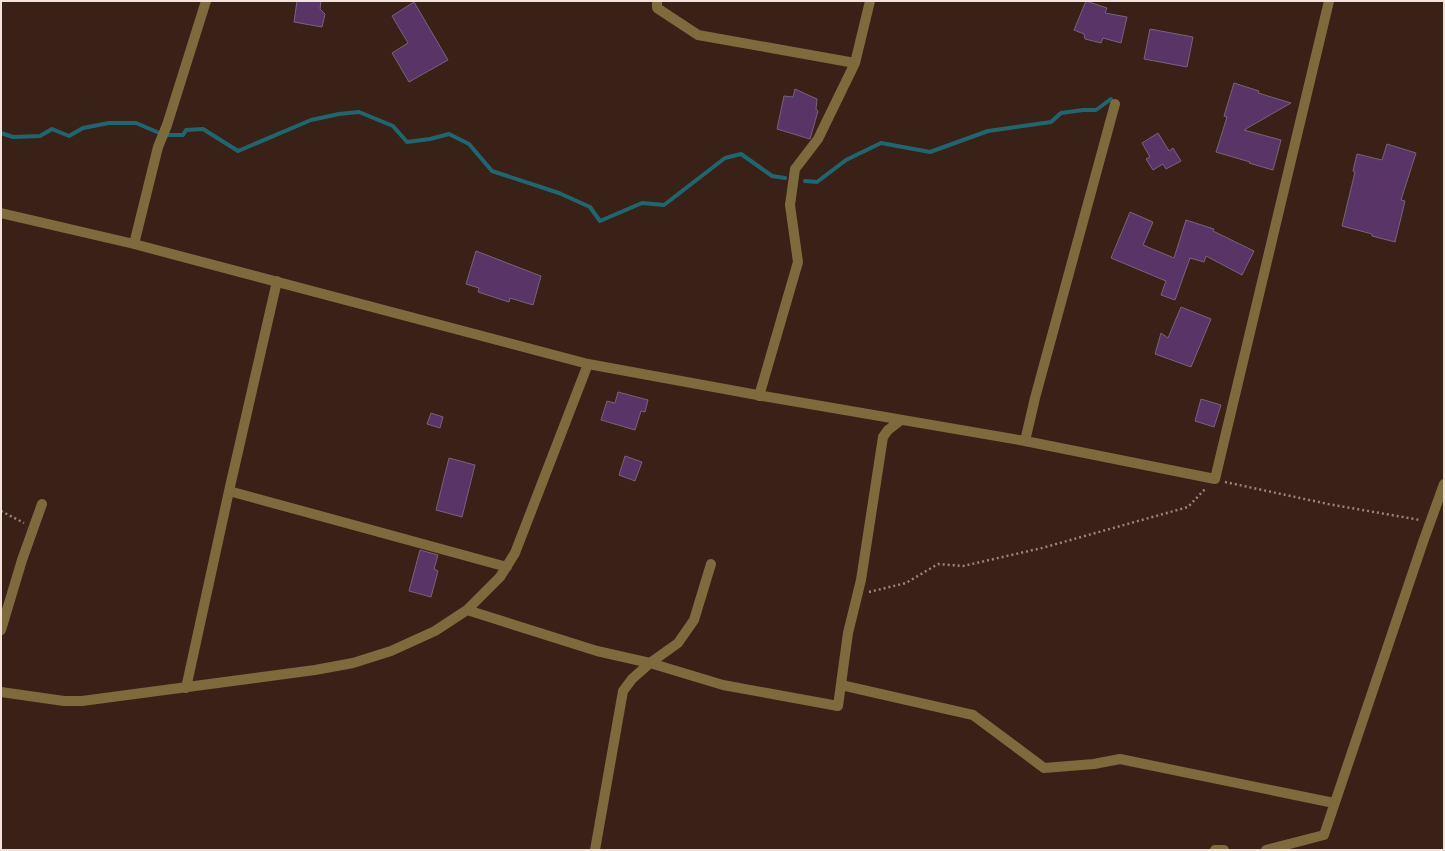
<svg xmlns="http://www.w3.org/2000/svg" width="1445" height="851" font-family="'Titillium Web',sans-serif">
<style>
.lines{fill:none;stroke-linecap:round;stroke-linejoin:round}
.stream{stroke:#1d6770;stroke-width:4}
.building{fill:#583566;stroke:#74647b}
.path{stroke:#99857d;stroke-width:2.5;stroke-dasharray:2 3;stroke-linecap:butt}
.minor{stroke:#7d6a3d;stroke-width:10}
</style>
<rect width="100%" height="100%" fill="#392117"/>
<g class="lines">
<path class="stream" d="M1,133L13,137L40,136L52,129L69,136L83,128L109,123H136L164,135H183L186,130L203,129L238,151L311,120L339,114L359,112L393,126L407,142L430,139L449,134L469,144L492,171L559,193L590,207L600,221L642,203L664,205L725,158L741,154L772,176L785,178
M805,181L817,182L846,160L881,143L930,152L988,131L1051,122L1061,113L1083,110H1096L1111,99"/>
</g>
<path class="building" d="M297,1H321L320,9L325,14L322,27L294,22Z
M1086,1L1107,8L1105,13L1127,17L1121,43L1103,38L1101,43L1085,39L1084,34L1074,30Z
M414,2L448,60L409,82L392,53L408,43L392,16Z
M1150,29L1193,37L1187,67L1144,59Z
M1234,83L1259,91L1258,93L1291,103L1244,130L1281,140L1273,170L1249,163L1250,162L1216,152L1227,117L1224,116Z
M795,89L817,99L816,109L818,111L810,139L777,129L784,96L793,97Z
M1158,133L1169,151L1173,148L1181,161L1166,169L1163,164L1153,170L1146,159L1150,157L1142,143Z
M1387,144L1416,153L1401,200L1405,201L1395,242L1372,236V234L1342,226L1355,172L1353,171L1357,154L1382,160Z
M1130,212L1153,222L1143,245L1174,258L1186,220L1214,229L1213,231L1254,251L1242,275L1206,256L1204,262L1190,258L1175,300L1161,295L1166,281L1111,258Z
M476,251L541,276L533,305L510,298L509,302L478,292L479,288L466,284Z
M1181,307L1211,319L1191,367L1155,354L1161,333L1168,338Z
M618,392L648,400L645,412L641,411L635,430L601,420L607,401L615,403Z
M1201,399L1221,405L1214,427L1195,421Z
M431,413L443,417L440,428L427,424Z
M625,456L642,462L635,481L619,475Z
M449,458L475,465L462,517L436,510Z
M420,550L438,555L434,569L438,571L431,597L409,591Z"/>
<g class="lines">
<path class="path" d="M1225,482L1328,504L1420,520
M1,511L24,523
M869,592L906,583L938,564L963,566L1042,548L1188,507L1206,488"/>
<path class="minor" d="M657,1V8L698,35L855,63
M1,213L134,244L588,364L763,396L1025,441L1215,479L1329,1
M134,244L158,147L167,125L206,1
M759,396L798,262L790,205L795,169L818,139L855,63L870,1
M1025,441L1035,398L1115,104
M229,491L507,567
M467,610L597,651L650,663L632,679L623,691L595,850
M1,630L22,560L42,504
M650,663L723,685L838,706L848,633L861,580L883,437L888,430L901,420
M650,663L678,643L694,620L711,564
M841,685L973,715L1044,768L1094,764L1120,759L1334,803
M186,688L229,491L277,281
M1,692L64,701H82L315,670L353,663L391,651L435,631L467,610L500,577L515,553L588,364
M1215,850H1224
M1266,850L1324,835L1423,542L1444,484"/>
</g>
<rect width="1445" height="851" fill="none" stroke="#f3e2dc" stroke-width="4"/>
</svg>
